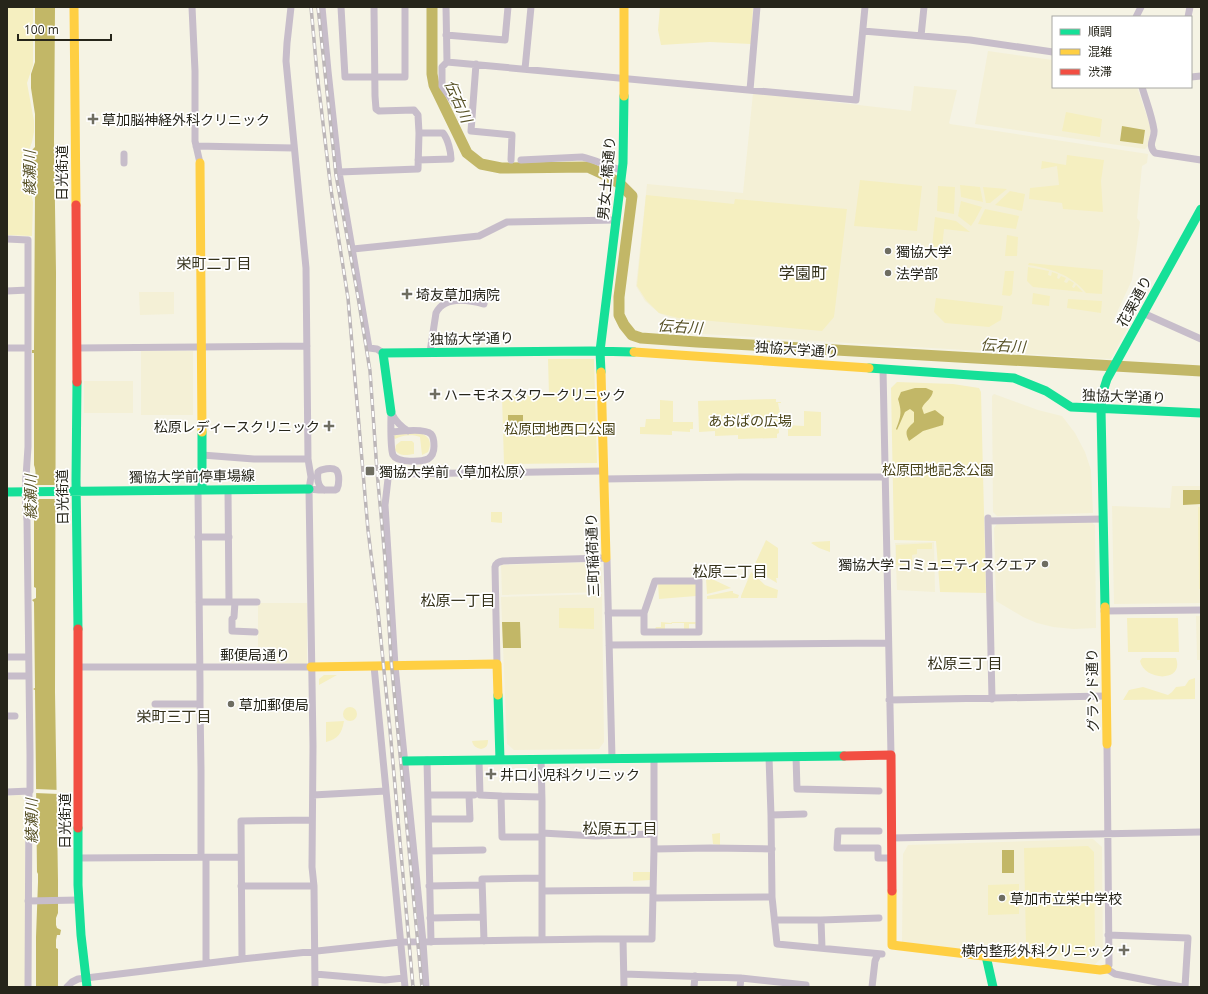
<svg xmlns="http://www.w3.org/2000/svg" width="1208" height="994" font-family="'Open Sans','Noto Sans JP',sans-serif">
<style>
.built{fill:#f4f0d6}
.green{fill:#f5efc0}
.water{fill:#c2b767}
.pier{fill:#f5f3e4}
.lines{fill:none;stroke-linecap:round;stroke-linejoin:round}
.river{stroke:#c2b767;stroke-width:11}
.street{stroke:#c7bdca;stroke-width:7}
.fast{stroke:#16e098;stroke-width:9}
.slow{stroke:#ffcf43;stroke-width:9}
.jam{stroke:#f24e42;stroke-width:9}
.rail-casing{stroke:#bcb6b8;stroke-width:3.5}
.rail{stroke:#fff;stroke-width:2;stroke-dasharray:6;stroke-linecap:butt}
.poi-dot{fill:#6e6d61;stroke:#fff;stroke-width:1.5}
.labels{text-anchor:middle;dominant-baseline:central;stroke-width:3.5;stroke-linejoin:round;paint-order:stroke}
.poi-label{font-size:14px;fill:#26251a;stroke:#fff;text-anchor:start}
.street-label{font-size:14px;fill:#26251a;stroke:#fff}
.park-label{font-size:14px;fill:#494318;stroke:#fff}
.water-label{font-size:15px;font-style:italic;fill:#585227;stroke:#fff}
.neighbourhood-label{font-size:15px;fill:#35321b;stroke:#fff}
.quarter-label{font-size:16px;fill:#35321b;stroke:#fff}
</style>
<rect width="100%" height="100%" fill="#f5f3e4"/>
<path class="built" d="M988,51L1053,60V87H1137L1151,128L1148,146L1145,149L975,124Z
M914,86L957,90L949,123L950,124L1148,154L1147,163L1142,166L1137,218L1140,222L1132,280L1112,323L1127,329L1111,359L670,332L671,318L659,313L645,301L636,286L647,184L743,193L753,93L911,111Z
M139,292H174V314L140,315Z
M141,351H193V415H141Z
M84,381H133V413H84Z
M994,394L1038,410L1062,416L1075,433L1085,452L1091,470L1093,513L997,516L993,512L992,396Z
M1172,486H1201V603L1114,604L1112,506L1170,508Z
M1091,522L1095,525L1096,628L1074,629L1053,627L1037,623L1023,617L996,601L994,528L997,524Z
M934,542L935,592L897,590L895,543Z
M601,562L602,592L502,595L501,565Z
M602,594L604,742L599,749L514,750L507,744L501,597Z
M258,603H307V664L275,663V649H271V647H258Z
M1196,616H1201V660H1197Z
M20,795L25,801V987H7V796Z
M1093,839L1102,847L1103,957L1095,964L902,942L903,854L908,845Z"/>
<path class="green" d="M7,7H33V65L27,83L34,121V132L32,142L28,153L21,167V175L28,182L33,202L32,236L7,235Z
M660,7H753L751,44L710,42L661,45L658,30Z
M1066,112L1102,119L1100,137L1062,131Z
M1067,155L1104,160L1101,181L1103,212L1063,209L1062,203L1029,199L1030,188L1059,185L1057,166L1041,169L1042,161L1066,165Z
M860,180L922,186L917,231L854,226Z
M960,185L980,187L983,202L961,197Z
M938,186L955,187L954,214L937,211Z
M983,187L1007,189L990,203H986Z
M1010,191L1025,194L1022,211L995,205Z
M646,195L734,204L735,199L847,209L834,317L822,331L678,318L659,313L646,300L637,286Z
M961,201L982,207L975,220L971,226L958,216Z
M985,209L1019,216L1016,229L978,224Z
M935,217L956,221L970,232L944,229L942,249L932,247Z
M1007,235L1018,237L1017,256H1005Z
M1029,263L1103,270L1102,294L1086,293C1072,275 1050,268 1028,265Z
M1028,267L1049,271L1048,275L1051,276L1052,272L1058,274L1057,278L1059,279L1061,276L1066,278L1064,282L1067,283L1069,280L1074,283L1072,287L1074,288L1076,285L1083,292L1033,287L1027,281Z
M1005,271H1014L1012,294L1010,296L1002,295Z
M1033,293L1050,296L1049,306L1032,304Z
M936,298L1003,306L1001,320L989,327L945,323L934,312Z
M1068,299L1102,301L1101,313L1067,308Z
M548,359H594L597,463L504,464L502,396L549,395Z
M897,382L953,384L979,388L981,392L986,593L940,592L936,541L894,540L891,388Z
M776,399V402H781V403H778L780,413H778L779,433L777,434V438L738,439V435L715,436V431L699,432L698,401Z
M660,400L673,401V422H693V429H690V432L672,431V435L640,434V427H645L646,419H660Z
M804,411L821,412V436H788V425L804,426Z
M420,433C430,436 432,443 428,452L422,455L420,437C413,434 402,435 395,439L394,438V434Z
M401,441H412L414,443V454C407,455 400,457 395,450L396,445Z
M1198,507H1201V598V589H1199Z
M491,512H502V523L491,522Z
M766,540L778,548V578H776L777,583L767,577L754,566Z
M830,541V552L819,548L811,543L813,542Z
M932,543V549H917V554L912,555V565H896V545Z
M751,572L765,585L778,590L777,598H741V596Z
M706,579H712L731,588L707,594Z
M658,583L696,584V596L659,599Z
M731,591H733V593L739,595L738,598L707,599V596Z
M559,608H594V629L559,628Z
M1127,618H1178L1179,652H1128Z
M661,622L671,623L672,622H696L695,629V624H689V629H684V623H672V624H665V629H655L656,627H661Z
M1142,658H1176C1185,683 1144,681 1140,661Z
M324,675H337L319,685V679Z
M1195,678V699L1123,700L1129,690L1143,687L1168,695L1172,692L1176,687L1185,686L1189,680Z
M343 714a7 7 0 1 1 14 0a7 7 0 1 1-14 0Z
M344,721C342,733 338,739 326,742V722Z
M488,740C488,746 486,748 481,749C476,748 473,746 472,741Z
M720,833V845L713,844L712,834Z
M1088,846L1094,852L1095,950L1086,958L1030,950L1026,945L1024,848Z
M633,872H650V880L633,881Z
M1019,884V914L988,915V885Z"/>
<path class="water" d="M35,7H55L54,141L56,272L55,692L58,880V913L56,918V925L57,928L61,930L60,935H57L56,940V948L58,949V987H36V937L38,882V874L37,872L35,690L33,689L35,688L34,602L32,600L36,598V588L34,587V520H36C37,513 35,507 34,500C33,489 38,475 34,465V353H32V350H34L35,194C33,191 34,189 32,185C29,176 20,177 25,163C27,157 32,157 32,150L35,147V114L31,88V74L35,62Z
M1122,126L1145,130L1143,144L1120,141Z
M915,388H926L933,391C932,399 925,401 922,408L924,414L935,410L944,417L943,425L923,431L909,441C904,431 907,429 914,422V412L910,409L905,412L897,430L896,429C901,416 902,412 898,399L901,392Z
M508,415H523V432L508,431Z
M1183,490H1201V504L1183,505Z
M502,622H520L521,648H503Z
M1002,850H1014V873H1002Z"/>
<path class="pier" d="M32,485H57V499H32Z
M35,789L59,790V794L35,793Z"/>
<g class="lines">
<path class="river" d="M432,7V74L434,85L467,153L481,164L501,168L588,167L603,174L619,183L632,196L619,297V315L624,325L632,335L641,338L697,342L1201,371"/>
<path class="street" d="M192,7L195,71V141L200,163
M291,7L287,43L286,61L306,268L308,459L311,477L309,489L313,746L312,867L314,886L315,987
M322,7L328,71L339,172L369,348L377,349L383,353
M341,7L345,77H405V7
M446,7L447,62L856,100L865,7
M1136,17L1141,7
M1188,17L1190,7
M863,31L970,40L1053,52
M446,35L505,40L508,7
M921,36L924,7
M447,62L442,67V86L457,107
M476,64L471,131L512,135L511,160
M525,69L531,7
M1191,77L1201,76
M1142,87C1146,101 1152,116 1154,130C1155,139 1147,144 1155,153L1201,160
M750,90L757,7
M196,146L294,148
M418,160L451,159C451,152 448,139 443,133H419
M521,160L582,157C596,160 608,167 622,170
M124,163V154
M339,172L418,169L419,133L418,115L414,110L379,111L376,109L375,96L374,7
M7,239L28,240V447L25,492L27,521L30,755V791L7,792
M353,249L479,236L507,222L616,220
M7,291L28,290
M1143,313L1201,339
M7,348H28
M77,348L307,346
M430,352L436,313C444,296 469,300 484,304
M883,369L891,755
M391,412C391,421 390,448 393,455C397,463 421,462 428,459C433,456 434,451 434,446C434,442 434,437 431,434C425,428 400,431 392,432
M392,414C396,422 400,426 408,431
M202,455L254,459H308
M604,479L740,477H885
M309,489L319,490H335L337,489C339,485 340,474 336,470C332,467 321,469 318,472C317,479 317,486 324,490
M198,490L200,684V704L201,770V857
M988,518L992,699
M988,521L1103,519
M198,537H229
M199,602H229L228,490
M231,602H257
M235,602L234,617L232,619V631L255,632
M1104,611L1201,610
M608,613H644V632H699V581H655L644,613
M609,645L888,643
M7,657H28
M497,664L495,567C496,563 498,562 503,561L606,558L607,560L612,758
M374,666L405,987
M78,667H311
M7,676H28
M889,700L1105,696
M155,704H200
M7,716H15
M1107,744L1109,965L1107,969L1115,974L1182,987
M796,756L797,789L879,791
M769,757L771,815L772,897L777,944L882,954
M541,759L542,801V939
M427,760L431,942
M479,760L480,795L501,796L502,837H542
M313,795L386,791
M428,795H474
M501,796L542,797
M771,815L804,814
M429,819H470L469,795
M879,831H838L837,848H878V858H891
M542,833L595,836L654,834
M891,838L1201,832
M654,849L710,848L772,849
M429,851L483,850
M78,858L241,857
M206,858V963
M241,886H314
M429,886L482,885
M542,891L653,890
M653,898L772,897
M28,901L78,900
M430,918L483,917
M775,920H821L822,948
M821,920L879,918
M1108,935L1188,938L1185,987
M623,939L624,987
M484,941L482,879L542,878
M242,959L241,821L312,820
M315,974L385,980L404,978
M624,974L741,978L806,985V987
M28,987L29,791
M67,987L72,982L78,979L242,959L401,942L597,939H652L654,849V758
M426,987L423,942L395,666L385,505L388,479C391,474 394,474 399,474L603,471
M694,987L695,976
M740,987L741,978
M872,987L875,961L878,954"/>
<path class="fast" d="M869,368L1014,378L1046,391L1071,407L1201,413
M601,372L600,351L623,163L624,96
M77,382L76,480L78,629
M391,412L383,353L591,351L634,352
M202,432V490
M7,492L309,489
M1105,607L1101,409L1102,395L1107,379L1201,209
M498,695L500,760
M404,761L844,756
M78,828V885L81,935L87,987
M986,956L993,987"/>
<path class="slow" d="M74,7L76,205
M624,7V96
M200,163L202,432
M634,352L869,368
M601,372L606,558
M1105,607L1107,744
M311,667L497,664L498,695
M892,891V945L1100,970L1107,969"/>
<path class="jam" d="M76,205L77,382
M78,629V828
M844,756L891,755L892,891"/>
<g class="rail-casing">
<path id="rail" d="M311,7L317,73L331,190L348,298L368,530L378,611L390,730L413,987
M318,7L336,175L358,297L370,371L377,471L385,559L391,659L422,987"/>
</g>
<use href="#rail" class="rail"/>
</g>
<g class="poi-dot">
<path d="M91 113h4v4h4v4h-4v4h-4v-4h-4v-4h4z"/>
<circle cx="888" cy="251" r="4"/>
<circle cx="888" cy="273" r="4"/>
<path d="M405 288h4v4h4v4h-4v4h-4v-4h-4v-4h4z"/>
<path d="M433 388h4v4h4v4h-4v4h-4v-4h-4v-4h4z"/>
<path d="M327 420h4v4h4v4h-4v4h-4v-4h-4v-4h4z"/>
<rect x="365" y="466" width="10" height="10" rx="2"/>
<circle cx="1045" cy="564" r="4"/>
<circle cx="231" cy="704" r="4"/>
<path d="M489 768h4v4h4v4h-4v4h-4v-4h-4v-4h4z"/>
<circle cx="1002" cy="898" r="4"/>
<path d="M1122 944h4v4h4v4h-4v4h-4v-4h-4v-4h4z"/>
</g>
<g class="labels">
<g class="poi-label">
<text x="102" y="119">草加脳神経外科クリニック</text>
<text x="896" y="251">獨協大学</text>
<text x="896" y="273">法学部</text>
<text x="416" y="294">埼友草加病院</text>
<text x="444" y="394">ハーモネスタワークリニック</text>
<text x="320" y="426" text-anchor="end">松原レディースクリニック</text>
<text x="379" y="471">獨協大学前〈草加松原〉</text>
<text x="1037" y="564" text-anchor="end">獨協大学 コミュニティスクエア</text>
<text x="239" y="704">草加郵便局</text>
<text x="500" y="774">井口小児科クリニック</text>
<text x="1010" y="898">草加市立栄中学校</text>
<text x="1115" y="950" text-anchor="end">横内整形外科クリニック</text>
</g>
<g class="street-label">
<text transform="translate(61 173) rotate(-90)">日光街道</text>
<text transform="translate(606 178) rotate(-85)">男女土橋通り</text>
<text transform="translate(1134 301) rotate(-61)">花栗通り</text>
<text transform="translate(472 338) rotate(-1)">独協大学通り</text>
<text transform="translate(797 349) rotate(4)">独協大学通り</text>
<text transform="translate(1124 396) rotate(2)">独協大学通り</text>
<text transform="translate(192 476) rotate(-1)">獨協大学前停車場線</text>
<text transform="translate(62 497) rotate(-91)">日光街道</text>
<text transform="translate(592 555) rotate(-92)">三町稲荷通り</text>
<text x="255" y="654">郵便局通り</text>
<text transform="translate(1092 690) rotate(-91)">グランド通り</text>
<text transform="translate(64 821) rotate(-90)">日光街道</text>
</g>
<g class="park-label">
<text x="750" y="420">あおばの広場</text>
<text x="560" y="428">松原団地西口公園</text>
<text x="938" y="469">松原団地記念公園</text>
</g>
<g class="water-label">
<text transform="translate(459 101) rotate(66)">伝右川</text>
<text transform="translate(29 173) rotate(-90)">綾瀬川</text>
<text transform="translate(680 326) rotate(4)">伝右川</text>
<text transform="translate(1003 345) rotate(3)">伝右川</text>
<text transform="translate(30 497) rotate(-90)">綾瀬川</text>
<text transform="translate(31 821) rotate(-90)">綾瀬川</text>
</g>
<g class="neighbourhood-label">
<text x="214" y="263">栄町二丁目</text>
<text x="730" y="571">松原二丁目</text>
<text x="458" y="600">松原一丁目</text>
<text x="965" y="663">松原三丁目</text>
<text x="174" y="716">栄町三丁目</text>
<text x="620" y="828">松原五丁目</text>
</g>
<g class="quarter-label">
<text x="803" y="273">学園町</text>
</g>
</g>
<rect width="1208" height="994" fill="none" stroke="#26251a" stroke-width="16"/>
<rect x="1052" y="16" width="140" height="72" fill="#ffffff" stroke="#a8a8a3"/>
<rect x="1060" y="29" width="20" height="6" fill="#16e098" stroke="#a8a8a3"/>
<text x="1088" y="36" font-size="12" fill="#26251a">順調</text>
<rect x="1060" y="49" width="20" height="6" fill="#ffcf43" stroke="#a8a8a3"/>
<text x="1088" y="56" font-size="12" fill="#26251a">混雑</text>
<rect x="1060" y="69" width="20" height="6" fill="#f24e42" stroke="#a8a8a3"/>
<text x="1088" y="76" font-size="12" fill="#26251a">渋滞</text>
<path d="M18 34v6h93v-6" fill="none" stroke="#26251a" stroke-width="2"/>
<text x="24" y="34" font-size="12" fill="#26251a" stroke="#ffffff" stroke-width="3" paint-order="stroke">100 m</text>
</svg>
